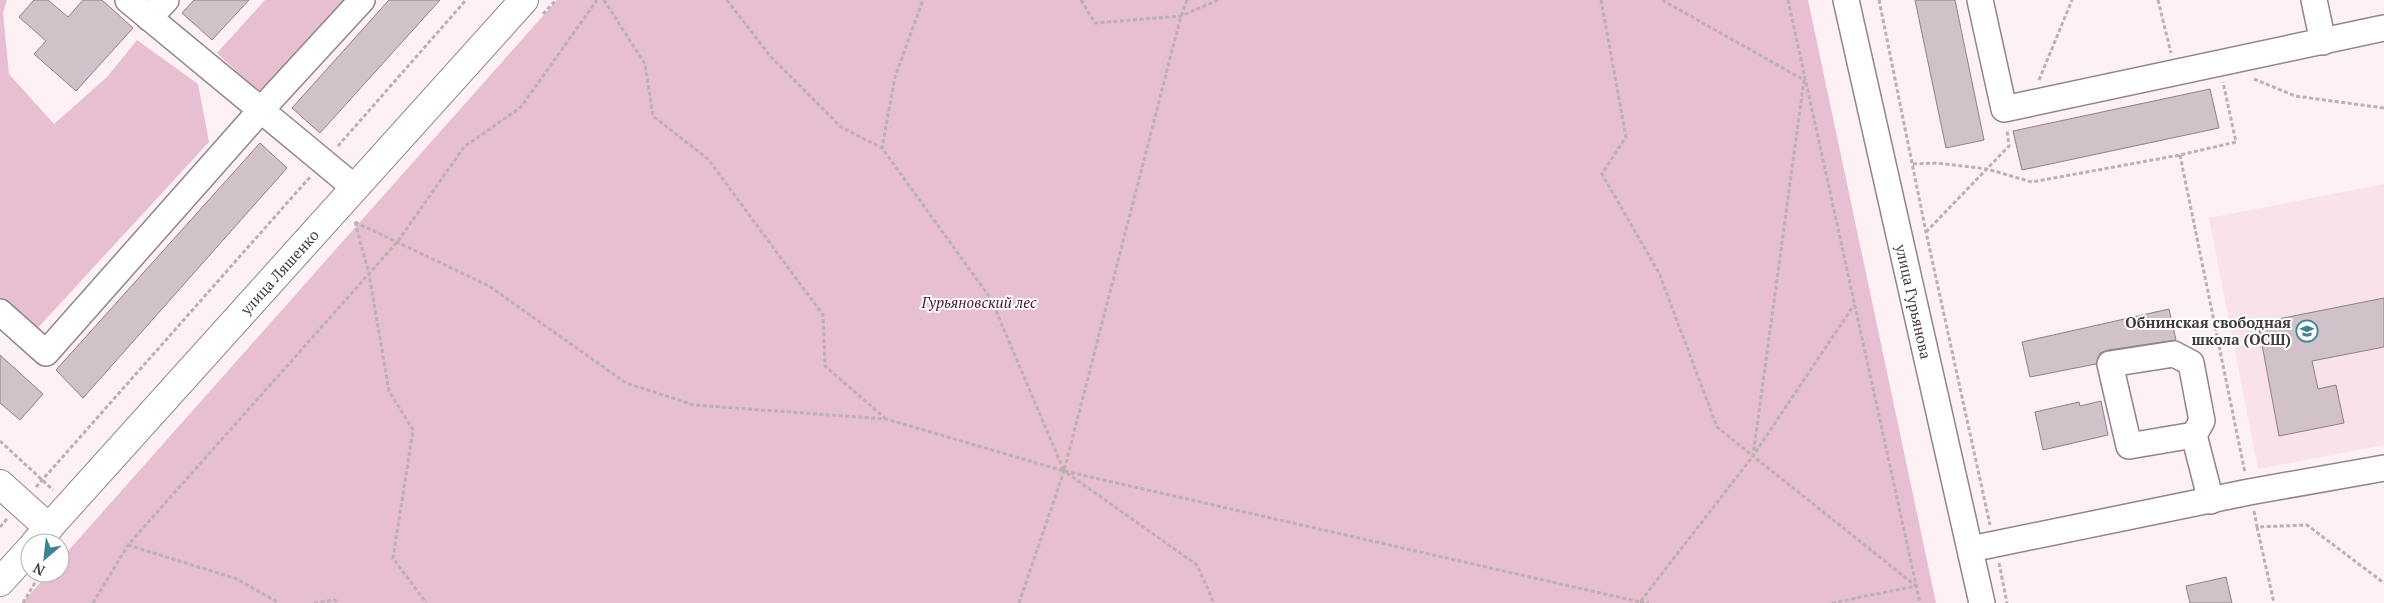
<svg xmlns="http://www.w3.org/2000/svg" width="2384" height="603" font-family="'PT Serif',serif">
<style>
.built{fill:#fae2ec}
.green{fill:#e7bfd0}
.building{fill:#d1c1c8;stroke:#8f8086}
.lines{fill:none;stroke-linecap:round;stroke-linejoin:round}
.minor-casing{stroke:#92848a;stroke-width:28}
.major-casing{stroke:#92848a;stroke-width:30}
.path{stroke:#bbb0b4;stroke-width:3;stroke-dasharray:4 2.5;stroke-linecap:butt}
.minor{stroke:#fff;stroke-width:25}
.major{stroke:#fff;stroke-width:28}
.labels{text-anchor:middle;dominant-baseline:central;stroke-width:4;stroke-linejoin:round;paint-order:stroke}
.street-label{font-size:15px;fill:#413a3d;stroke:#fff}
.park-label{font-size:15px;font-style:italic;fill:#4d1132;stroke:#fff}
.poi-label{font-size:15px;font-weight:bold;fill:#413a3d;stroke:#fff;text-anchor:end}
</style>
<rect width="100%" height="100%" fill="#fef1f6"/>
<path class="built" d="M2384,184V445L2258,469L2209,218Z"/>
<path class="green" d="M0,0H7L3,13L9,74L54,124L107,77L137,40L198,84L209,142L23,344L0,326Z
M265,0H345L260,93L217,53Z
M557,0H1808L1936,603H22L49,573H60V560Z"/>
<path class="building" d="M34,0H48L68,17L83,0H102L133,28L76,91L34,54L46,41L19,17Z
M194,0H249L212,40L182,13Z
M389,0H440L320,133L292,108Z
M1915,0H1955L1984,140L1946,148Z
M2210,89L2219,128L2022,170L2013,131Z
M260,143L287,168L83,398L56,370Z
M2384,298V347L2312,361L2318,389L2336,385L2344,423L2279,436L2258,323Z
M2169,309L2176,340L2108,350L2100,353L2096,364L2030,377L2022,342Z
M0,355L43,394L20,420L0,403Z
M2101,401L2108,435L2043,450L2035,412L2079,402L2080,406Z
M2226,577L2232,603H2190L2186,586Z"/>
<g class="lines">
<g class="minor-casing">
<g id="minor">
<path d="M128,0L355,188"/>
<path id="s1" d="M1846,0L1982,603"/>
<path d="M1980,0L2004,109L2384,28"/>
<path d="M2314,0L2323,42"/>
<path d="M149,18L166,0"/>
<path d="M0,312L46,353L260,111L362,0"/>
<path d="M2194,435L2129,446L2110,364L2174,354L2191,363L2202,421L2194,435L2211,501"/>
<path d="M1971,549L2249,492L2384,468"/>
</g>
</g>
<g class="major-casing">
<g id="major">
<path d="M0,484L49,528"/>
<path id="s2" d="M35,543L524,0"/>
<path d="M0,582L30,549"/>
</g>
</g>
<path class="path" d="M604,0L645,64L653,116L708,159L823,315L825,366L886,419
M727,0L770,56L841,127L882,148
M1081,0L1095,23L1181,16L1218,0
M1187,0L1181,16L1064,471L1640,602L1753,456L1804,80L1662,0
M1601,0L1626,137L1602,174L1659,273L1717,427L1753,456
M1788,0L1920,603
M1879,0L1926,232L1990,525
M2158,0L2171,53
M543,14L556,0
M2254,79L2295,96L2384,108
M2039,80L2072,0
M338,146L466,0
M2180,155L2245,473
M1913,164L1937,163L1987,169L2032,182L2180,155L2236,142L2223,82
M355,222L489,286L626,383L694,405L886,419L1064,471L991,299L882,148L895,77L923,0
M355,222L369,274L389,391L413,430L393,558L426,603
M1926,232L2009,146L2007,130
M0,441L53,490
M36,487L310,177
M2254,511L2257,527L2307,525L2384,583
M0,527L7,519
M2257,527L2274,603
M128,545L237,579L279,603
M1999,563L2007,603
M1640,602L1649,603
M23,603L40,574
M93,603L128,545L398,241L464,147L521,107L597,0
M314,603L335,600L338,603
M1019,603L1064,471L1197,565L1214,603
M1832,603L1916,586L1753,456L1854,305"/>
<use href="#minor" class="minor"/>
<use href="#major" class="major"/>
</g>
<defs>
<g id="school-ring" transform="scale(1.125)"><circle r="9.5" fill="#fff" stroke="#3f8392" stroke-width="1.5"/><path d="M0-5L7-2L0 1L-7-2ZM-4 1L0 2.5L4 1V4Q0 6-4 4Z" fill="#3f8392"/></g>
</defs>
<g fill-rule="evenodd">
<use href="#school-ring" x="2307" y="331"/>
</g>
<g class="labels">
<g class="street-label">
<text stroke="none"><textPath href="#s2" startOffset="365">улица Ляшенко</textPath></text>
<text stroke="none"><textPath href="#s1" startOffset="309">улица Гурьянова</textPath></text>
</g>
<g class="park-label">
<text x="979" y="302">Гурьяновский лес</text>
</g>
<g class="poi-label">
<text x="2291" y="322">Обнинская свободная<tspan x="2291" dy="17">школа (ОСШ)</tspan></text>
</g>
</g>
<g transform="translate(45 558) rotate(208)"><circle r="24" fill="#ffffff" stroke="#b3b0b1"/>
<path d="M0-4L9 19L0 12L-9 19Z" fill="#3f8392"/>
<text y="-8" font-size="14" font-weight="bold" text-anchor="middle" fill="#413a3d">N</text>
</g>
</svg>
